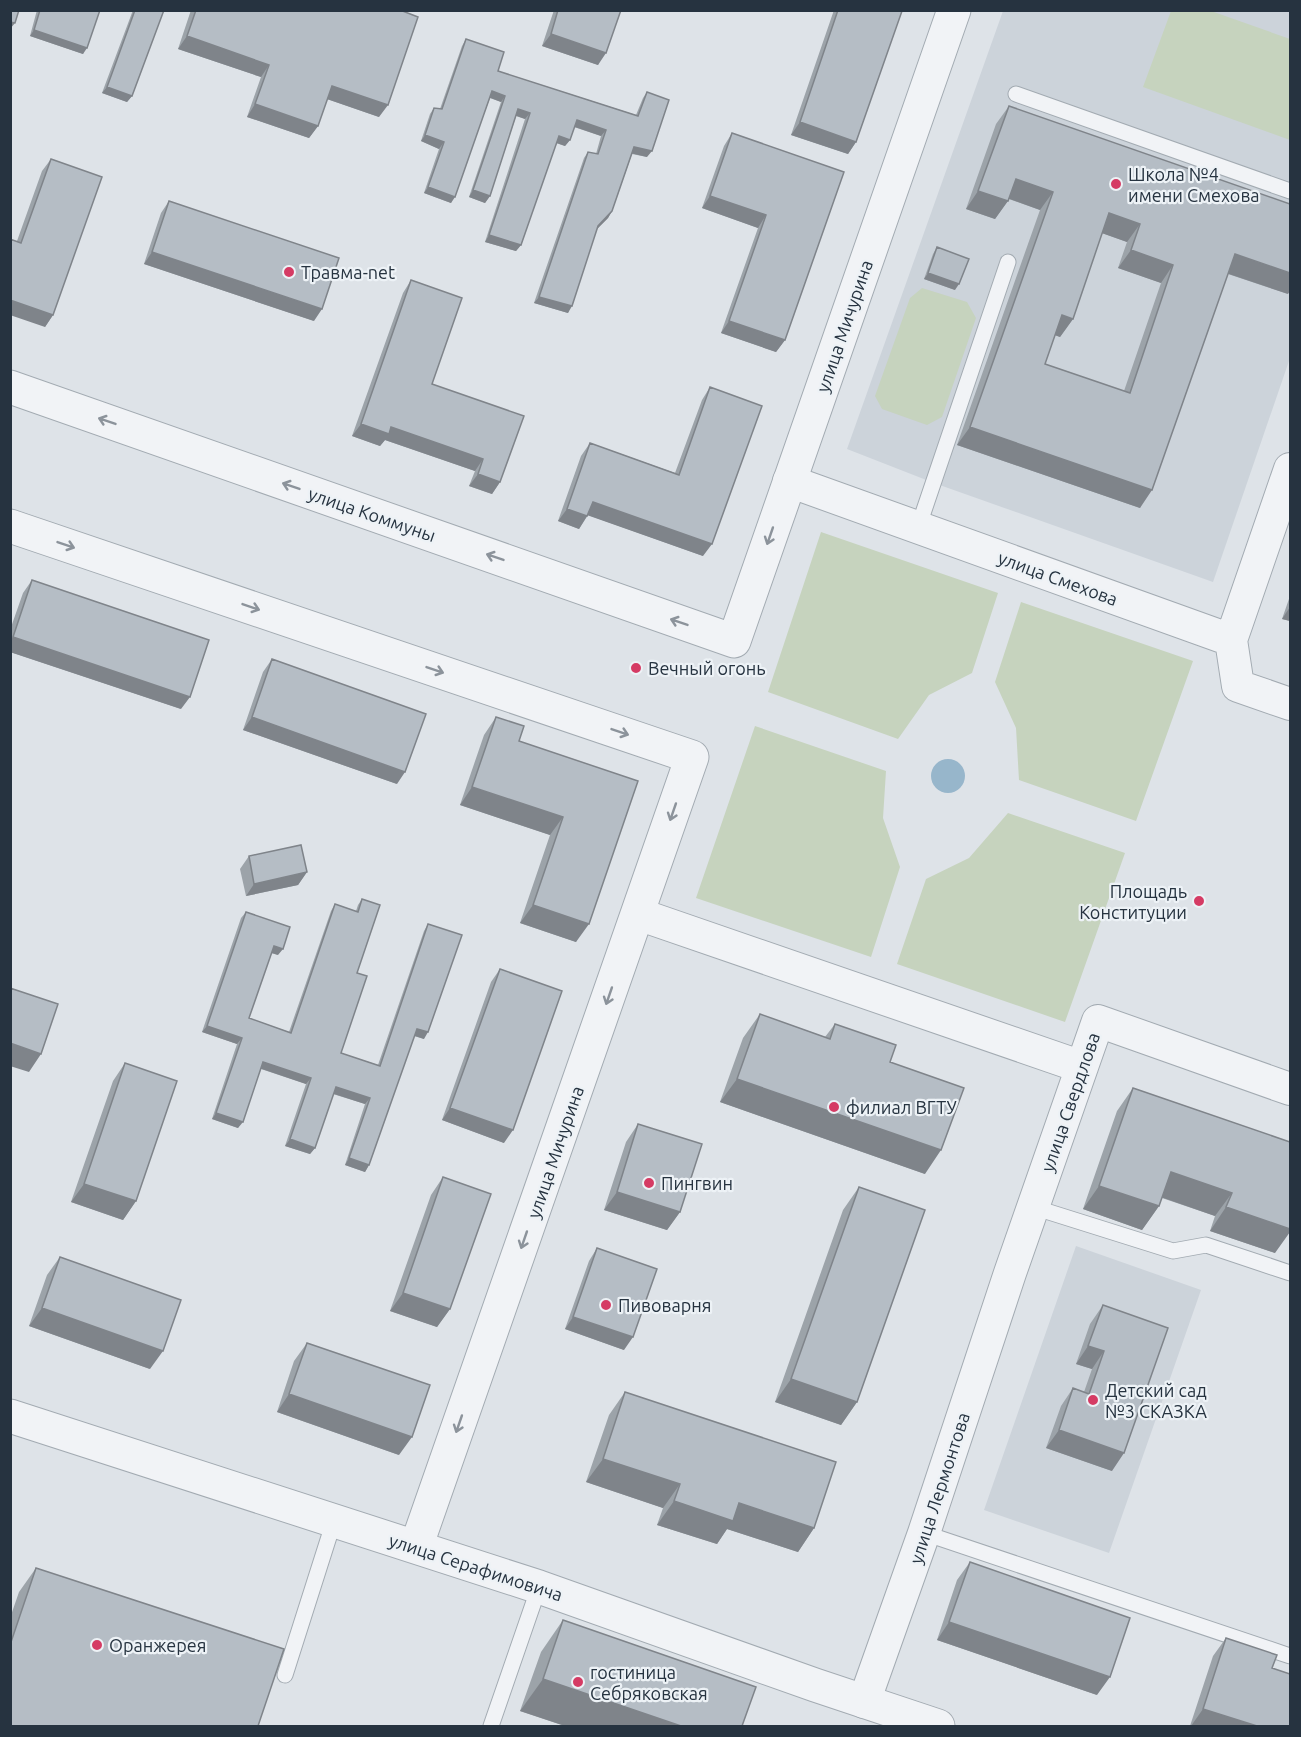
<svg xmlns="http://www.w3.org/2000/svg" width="1301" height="1737" font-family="Ubuntu,sans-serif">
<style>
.built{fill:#ccd3da}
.green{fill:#c6d3be}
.water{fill:#97b6cb}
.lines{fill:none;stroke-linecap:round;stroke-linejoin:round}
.service-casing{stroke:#a3abb2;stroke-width:17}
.minor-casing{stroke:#a3abb2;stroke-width:34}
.tertiary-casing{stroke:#a3abb2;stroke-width:35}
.service{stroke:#f1f3f6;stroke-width:15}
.minor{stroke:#f1f3f6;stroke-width:32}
.tertiary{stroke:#f1f3f6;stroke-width:33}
.wall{fill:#9ca3a9;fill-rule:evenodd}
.shaded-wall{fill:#7f848a}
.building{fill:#b5bdc5;stroke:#7f848a;stroke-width:1.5;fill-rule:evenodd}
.oneway{stroke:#8c939b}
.poi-dot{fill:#d53b64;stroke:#edf2f6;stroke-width:2}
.labels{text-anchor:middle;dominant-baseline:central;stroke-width:4.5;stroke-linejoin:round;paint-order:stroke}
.poi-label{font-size:18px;fill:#263340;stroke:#edf2f6;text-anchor:start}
.street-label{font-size:18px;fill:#263340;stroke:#edf2f6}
</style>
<rect width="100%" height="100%" fill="#dee3e8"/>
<path class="built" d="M1003,11H1290V358L1213,582L934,483L847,449Z
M1076,1246L1201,1290L1109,1553L984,1510Z"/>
<path class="green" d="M1171,11H1211L1290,39V140L1143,87Z
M922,288L967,302L976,318L942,417L927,425L882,409L875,396L910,298Z
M821,532L998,593L972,673L929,695L898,739L768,692Z
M1021,602L1193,661L1136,821L1019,780L1016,728L995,682Z
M755,726L886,771L883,818L900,867L871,957L696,898Z
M1008,813L1125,853L1065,1022L897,964L926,879L969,858Z"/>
<path class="water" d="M931 776a17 17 0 1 1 34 0a17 17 0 1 1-34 0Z"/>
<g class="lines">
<g class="service-casing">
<path id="service" d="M1016,94L1290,191
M918,528L1008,262
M1033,1207L1173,1251L1206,1245L1290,1273
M924,1533L1290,1656
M285,1675L334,1521
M491,1726L539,1587"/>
</g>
<g class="minor-casing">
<path id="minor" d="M789,481L1231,640L1238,686L1290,704
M1231,640L1290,469
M638,914L1082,1067
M864,1702L924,1533L1010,1273L1098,1021L1290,1089"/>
</g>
<g class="tertiary-casing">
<path id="tertiary" d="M10,387L734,641L954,10
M10,526L692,757L416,1547
M10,1416L539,1587L815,1685L938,1726"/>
</g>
<use href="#service" class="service"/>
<use href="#minor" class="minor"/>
<use href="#tertiary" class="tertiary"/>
</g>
<path class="wall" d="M37,10H100L83,54L30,36Z
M133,10H164L132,96L127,102L102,93Z
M191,10H400L379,117L327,99L318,126L309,138L247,117L261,77L178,49Z
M554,10H621L598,65L542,46Z
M834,10H899L856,142L848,154L791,135Z
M466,39L498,71L636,115L643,98L647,92V157L632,154L612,211L608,218L597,229L568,313L534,303L584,158L588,152L596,154L601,136L574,127L570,140L565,146L556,143L521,245L516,251L485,242L525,119L516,116L490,196L485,203L469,197L501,102L490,98L451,203L424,193L439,149L421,141L430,114L434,108L440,109L462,46Z
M1009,106L1288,294L1228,274L1140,508L957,445L1040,210L1009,199L995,219L966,209L996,124ZM1102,233L1127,242L1118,268L1161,283L1124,391L1045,364L1055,335L1060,337L1073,319Z
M732,133L844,172L785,340L776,352L721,333L758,228L702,208L724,146Z
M51,159L53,315L45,327L17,241L42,171Z
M169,201L314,321L144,264L161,213Z
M937,247L955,290L924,279L933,254Z
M411,280L432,384L500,482L492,494L469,486L475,471L385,440L380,446L352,436L403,293Z
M710,387L703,556L588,515L579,529L558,521L581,456L590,443L675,473L702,400Z
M32,580L181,709L10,652V630L23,593Z
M1290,596V621L1282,619Z
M272,659L397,784L243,730L263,672Z
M496,717L519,741L638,781L576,942L520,923L550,835L460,805L484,735Z
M249,856L307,872L298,885L246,896L240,869Z
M362,899L357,973L341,1053L378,1065L424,931L428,924L424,1039L414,1036L369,1165L365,1172L345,1165L365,1104L333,1094L315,1148L310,1154L285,1146L306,1084L261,1069L238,1128L212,1119L237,1044L202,1032L241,918L246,912L278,955L271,953L249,1018L289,1032L331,911L335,904L356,911L358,905Z
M500,969L504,1143L442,1120L491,982Z
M760,1014L825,1037L835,1024L890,1062L925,1174L720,1102L743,1038Z
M125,1063L136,1201L123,1220L71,1202L113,1081Z
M1133,1088L1290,1142L1275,1253L1210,1231L1215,1216L1162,1198L1159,1206L1142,1230L1083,1209L1117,1111Z
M638,1124L680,1212L667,1230L604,1210L626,1142Z
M443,1177L450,1309L437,1327L390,1311L431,1195Z
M859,1187L857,1402L841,1425L775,1402L843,1210Z
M597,1248L624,1350L565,1329L589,1261Z
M60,1257L150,1369L29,1326L47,1275Z
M1103,1305L1112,1471L1046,1448L1061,1406L1073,1388L1084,1392L1092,1369L1076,1364L1090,1324Z
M307,1343L399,1455L277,1412L294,1361Z
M625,1392L814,1528L798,1552L727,1529L717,1544L657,1525L663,1508L586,1482L609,1415Z
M970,1562L1097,1695L937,1640L957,1580Z
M36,1568L10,1726V1618L19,1592Z
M563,1620L742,1726H565L520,1711L541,1652Z
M1226,1638L1272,1668L1290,1726H1190L1213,1656Z"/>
<path class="shaded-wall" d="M10,22L15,23L10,29Z
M34,30L87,48L83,54L30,36Z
M551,34L606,53L598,65L542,46Z
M187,36L269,65L261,77L178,49Z
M332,86L388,105L379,117L324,98Z
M107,87L132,96L127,102L102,93Z
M492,91L505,96L501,102L488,97Z
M255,104L318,126L309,138L247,117Z
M518,109L530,113L525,119L514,115Z
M577,120L606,130L601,136L572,126Z
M800,122L856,142L848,154L791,135Z
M425,135L444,142L439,149L421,141Z
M559,136L570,140L565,146L554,142Z
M634,147L652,151L647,157L630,153Z
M1016,179L1053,192L1040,210L1004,197Z
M428,187L455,197L451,203L424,193Z
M473,190L490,196L485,203L469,197Z
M978,191L1008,201L995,219L966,209Z
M710,196L766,215L758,228L702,208Z
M612,211L608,218L594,232L598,226Z
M1109,213L1140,224L1127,242L1096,231Z
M489,235L521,245L516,251L485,242Z
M1131,250L1173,265L1161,283L1118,268Z
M152,252L322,309L314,321L144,264Z
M1235,254L1290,273V291L1288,294L1223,272Z
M928,273L959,284L955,290L924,279Z
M539,297L572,306L568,313L534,303Z
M10,300L53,315L45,327L10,315Z
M1062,315L1073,319L1060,337L1049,333Z
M729,321L785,340L776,352L721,333Z
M361,424L391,427L483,459L475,471L385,440L380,446L352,436Z
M970,427L1152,490L1140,508L957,445Z
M478,474L500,482L492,494L469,486Z
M593,502L712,544L703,556L584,514Z
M567,509L587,516L579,529L558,521Z
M1290,607V621L1282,619Z
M13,637L190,697L181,709L10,652V640Z
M252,717L405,772L397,784L243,730Z
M472,787L563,817L550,835L460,805Z
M307,872L298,885L246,896L254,884Z
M533,905L589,924L576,942L520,923Z
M274,946L283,949L278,955L269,952Z
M207,1026L242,1038L237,1044L202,1032Z
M417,1029L428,1032L424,1039L412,1035Z
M10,1043L41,1054L29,1072L10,1066Z
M263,1062L311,1078L306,1084L259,1068Z
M737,1079L941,1150L925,1174L720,1102Z
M336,1087L370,1098L365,1104L331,1093Z
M450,1108L513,1130L504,1143L442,1120Z
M216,1113L243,1122L238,1128L212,1119Z
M290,1139L315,1148L310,1154L285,1146Z
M349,1158L369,1165L365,1172L345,1165Z
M1171,1172L1232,1193L1215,1216L1155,1195Z
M84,1184L136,1201L123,1220L71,1202Z
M1099,1186L1159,1206L1142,1230L1083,1209Z
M617,1192L680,1212L667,1230L604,1210Z
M1226,1207L1290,1229V1232L1275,1253L1210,1231Z
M403,1293L450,1309L437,1327L390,1311Z
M42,1308L163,1351L150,1369L29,1326Z
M573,1317L633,1337L624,1350L565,1329Z
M1088,1346L1104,1351L1092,1369L1076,1364Z
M791,1379L857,1402L841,1425L775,1402Z
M289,1394L412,1437L399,1455L277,1412Z
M1059,1430L1124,1453L1112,1471L1046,1448Z
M603,1459L680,1484L663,1508L586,1482Z
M674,1501L739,1503L814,1528L798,1552L727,1529L717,1544L657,1525Z
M949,1622L1110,1677L1097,1695L937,1640Z
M543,1679L681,1726H565L520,1711Z
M1203,1709L1257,1726H1191Z"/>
<path class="building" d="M10,10H19L15,23L10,22Z
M40,10H100L87,48L34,30Z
M135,10H164L132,96L107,87Z
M196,10H400L418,17L388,105L332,86L318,126L255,104L269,65L187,36Z
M558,10H621L606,53L551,34Z
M838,10L902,11L856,142L800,122Z
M466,39L504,52L498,71L638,116L647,92L669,100L652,151L634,147L612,211L598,226L572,306L539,297L588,152L598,154L606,130L577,120L570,140L559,136L521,245L489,235L530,113L518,109L490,196L473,190L505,96L492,91L455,197L428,187L444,142L425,135L434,108L442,109Z
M1009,106L1290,204V273L1235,254L1152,490L970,427L1053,192L1016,179L1008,201L978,191ZM1109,213L1140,224L1131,250L1173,265L1130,393L1045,364L1062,315L1073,319Z
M732,133L844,172L785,340L729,321L766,215L710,196Z
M51,159L102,177L53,315L10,300V239L21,243Z
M169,201L339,258L322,309L152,252Z
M937,247L969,259L959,284L928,273Z
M411,280L462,298L432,384L524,416L500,482L478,474L483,459L391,427L389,434L361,424Z
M710,387L762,406L712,544L593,502L587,516L567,509L590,443L679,475Z
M32,580L209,640L190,697L13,637Z
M272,659L426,714L405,772L252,717Z
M496,717L524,726L519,741L638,781L589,924L533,905L563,817L472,787Z
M301,845L307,872L254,884L249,856Z
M362,899L380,905L357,973L367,976L341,1053L380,1066L428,924L462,935L428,1032L417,1029L369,1165L349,1158L370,1098L336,1087L315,1148L290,1139L311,1078L263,1062L243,1122L216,1113L242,1038L207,1026L246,912L290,927L283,949L274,946L249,1018L291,1033L335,904L358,912Z
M500,969L562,991L513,1130L450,1108Z
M10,988L58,1004L41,1054L10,1043Z
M760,1014L830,1039L835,1024L896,1045L890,1062L964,1088L941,1150L737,1079Z
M125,1063L177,1081L136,1201L84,1184Z
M1133,1088L1290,1142V1229L1226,1207L1232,1193L1171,1172L1159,1206L1099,1186Z
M638,1124L702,1144L680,1212L617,1192Z
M443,1177L491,1194L450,1309L403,1293Z
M859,1187L925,1210L857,1402L791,1379Z
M597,1248L657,1269L633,1337L573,1317Z
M60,1257L181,1300L163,1351L42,1308Z
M1103,1305L1168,1328L1124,1453L1059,1430L1073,1388L1089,1394L1104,1351L1088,1346Z
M307,1343L430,1385L412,1437L289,1394Z
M625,1392L836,1462L814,1528L739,1503L733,1521L674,1501L680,1484L603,1459Z
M970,1562L1130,1618L1110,1677L949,1622Z
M36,1568L284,1649L258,1726H10V1645Z
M563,1620L756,1687L742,1726H681L543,1679Z
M1226,1638L1277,1655L1272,1668L1290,1674V1726H1257L1203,1709Z"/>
<defs><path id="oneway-shaft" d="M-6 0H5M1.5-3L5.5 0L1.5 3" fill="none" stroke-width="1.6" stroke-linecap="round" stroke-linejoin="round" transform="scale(1.5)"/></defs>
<g class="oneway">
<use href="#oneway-shaft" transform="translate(107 421) rotate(-161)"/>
<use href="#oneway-shaft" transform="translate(291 486) rotate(-161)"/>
<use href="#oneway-shaft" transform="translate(770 536) rotate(109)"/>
<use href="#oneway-shaft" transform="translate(66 545) rotate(19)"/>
<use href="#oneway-shaft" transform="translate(495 557) rotate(-161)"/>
<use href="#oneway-shaft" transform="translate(251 607) rotate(19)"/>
<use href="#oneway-shaft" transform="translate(679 622) rotate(-161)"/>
<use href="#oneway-shaft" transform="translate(435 670) rotate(19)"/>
<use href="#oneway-shaft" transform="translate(620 732) rotate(19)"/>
<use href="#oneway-shaft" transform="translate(673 812) rotate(109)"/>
<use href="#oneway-shaft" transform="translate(609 996) rotate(109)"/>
<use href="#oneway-shaft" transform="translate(524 1240) rotate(109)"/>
<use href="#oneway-shaft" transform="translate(459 1424) rotate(109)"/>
</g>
<g class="poi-dot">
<circle cx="1116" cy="184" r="6"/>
<circle cx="289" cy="272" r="6"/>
<circle cx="636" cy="668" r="6"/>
<circle cx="1199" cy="901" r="6"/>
<circle cx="834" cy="1107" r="6"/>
<circle cx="649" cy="1183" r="6"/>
<circle cx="606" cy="1305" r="6"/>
<circle cx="1093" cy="1400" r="6"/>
<circle cx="97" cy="1645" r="6"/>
<circle cx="578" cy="1682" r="6"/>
</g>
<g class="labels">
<g class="poi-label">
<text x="1128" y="174">Школа №4<tspan x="1128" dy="21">имени Смехова</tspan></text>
<text x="301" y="272">Травма-net</text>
<text x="648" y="668">Вечный огонь</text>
<text x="1187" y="891" text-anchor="end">Площадь<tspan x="1187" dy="21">Конституции</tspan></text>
<text x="846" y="1107">филиал ВГТУ</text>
<text x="661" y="1183">Пингвин</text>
<text x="618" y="1305">Пивоварня</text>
<text x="1105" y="1390">Детский сад<tspan x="1105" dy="21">№3 СКАЗКА</tspan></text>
<text x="109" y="1645">Оранжерея</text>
<text x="590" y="1672">гостиница<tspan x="590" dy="21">Себряковская</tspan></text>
</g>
<g class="street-label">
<text transform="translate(844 326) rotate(-71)">улица Мичурина</text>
<text transform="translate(372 514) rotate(19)">улица Коммуны</text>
<text transform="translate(1058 578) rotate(20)">улица Смехова</text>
<text transform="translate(1070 1102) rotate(-71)">улица Свердлова</text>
<text transform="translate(555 1152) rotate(-71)">улица Мичурина</text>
<text transform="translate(939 1488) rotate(-72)">улица Лермонтова</text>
<text transform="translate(476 1567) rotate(18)">улица Серафимовича</text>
</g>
</g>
<rect width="1301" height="1737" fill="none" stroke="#263340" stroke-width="24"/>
</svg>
